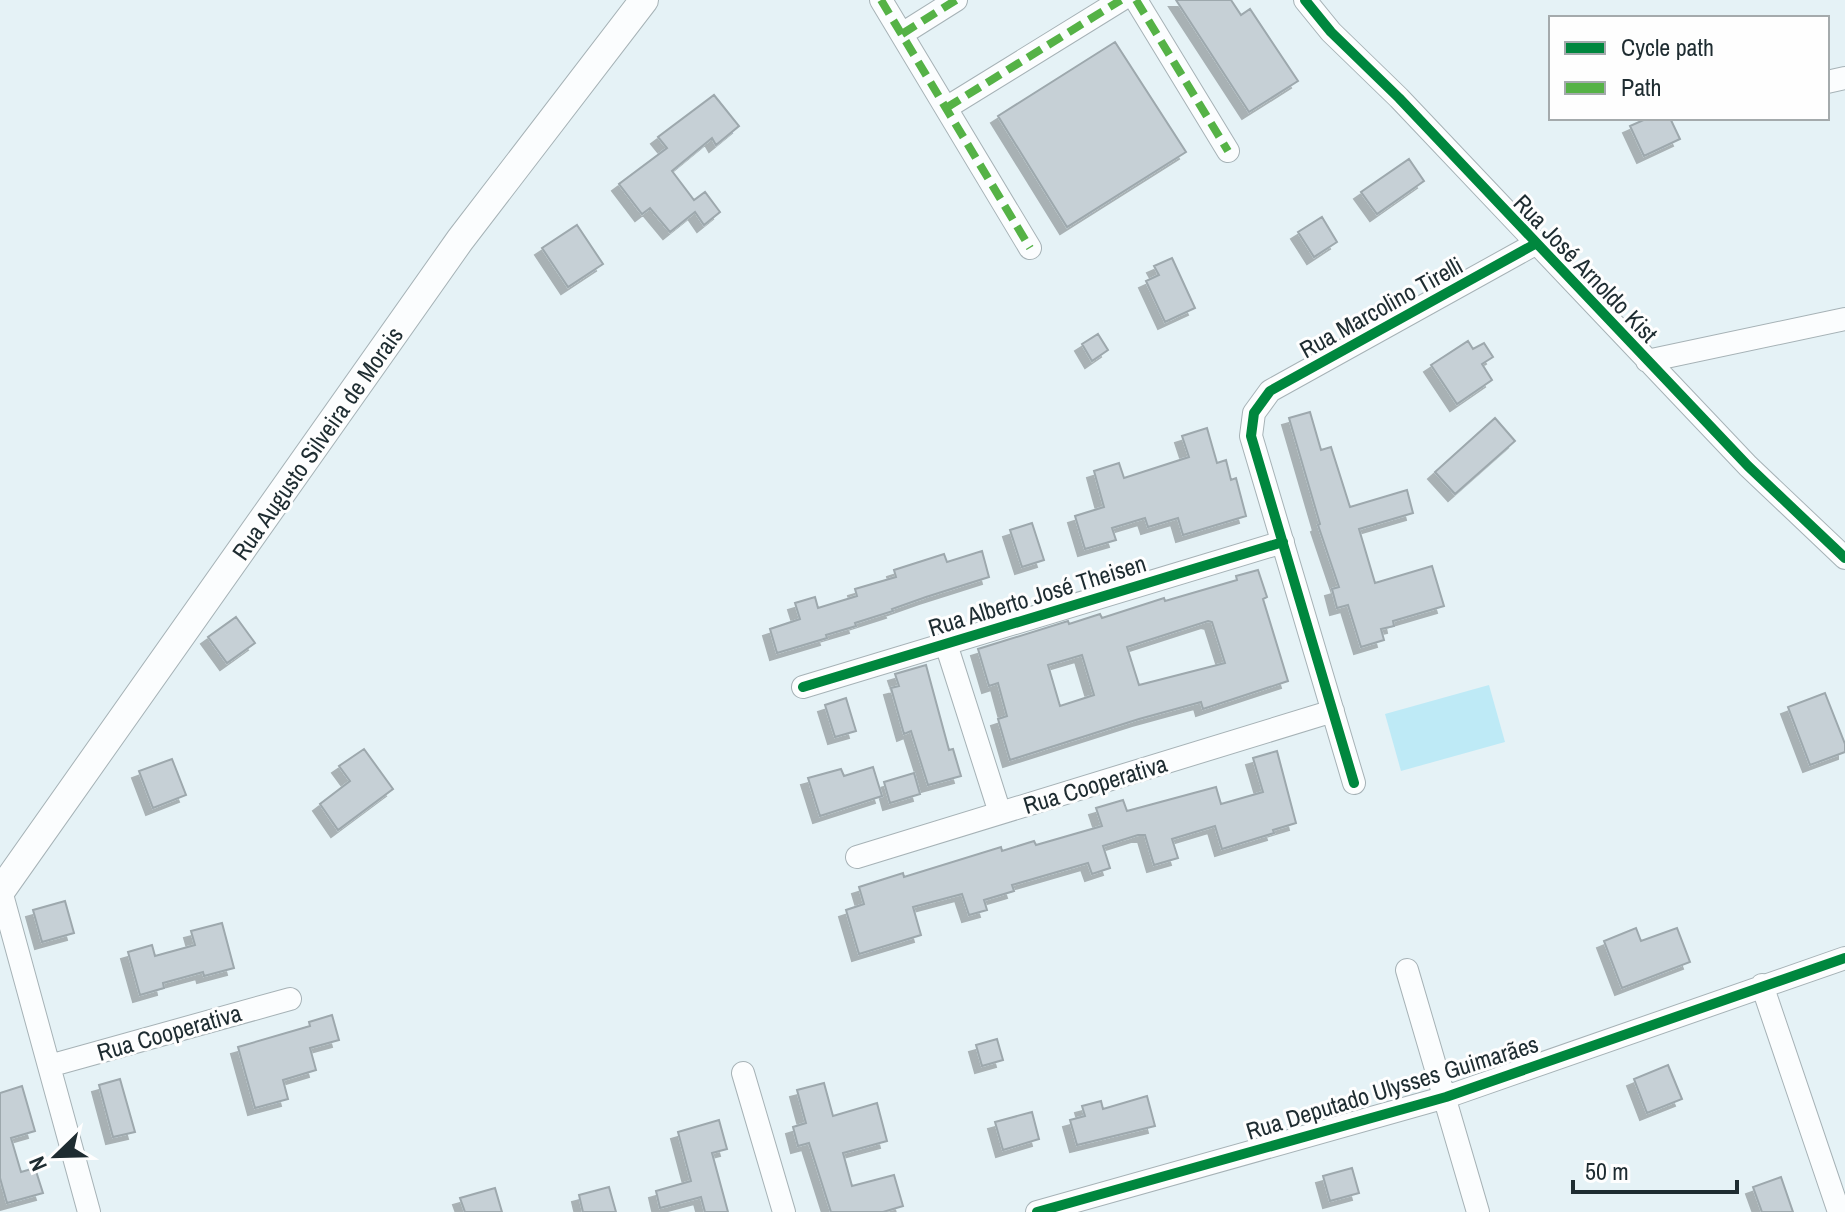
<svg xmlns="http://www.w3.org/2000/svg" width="1845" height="1212" font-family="'Archivo Narrow',sans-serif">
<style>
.green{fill:#beeaf6}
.building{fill:#c6d0d6;stroke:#9da8ad;stroke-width:2;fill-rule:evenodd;filter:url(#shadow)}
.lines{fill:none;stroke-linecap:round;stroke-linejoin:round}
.minor-casing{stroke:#a6b2b6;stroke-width:24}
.major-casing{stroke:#a6b2b6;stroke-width:30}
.minor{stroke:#fbfdfe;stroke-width:22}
.major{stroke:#fbfdfe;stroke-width:28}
.quiet{stroke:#55b246;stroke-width:8;stroke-dasharray:16 8;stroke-linecap:butt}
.cycleway-casing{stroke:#fefefe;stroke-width:15}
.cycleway{stroke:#00873e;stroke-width:10}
.labels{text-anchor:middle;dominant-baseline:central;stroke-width:6;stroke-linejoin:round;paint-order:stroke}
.street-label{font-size:24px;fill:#1e2c31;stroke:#fefefe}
</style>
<defs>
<filter id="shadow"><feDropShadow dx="-7" dy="7" stdDeviation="0" flood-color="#0004"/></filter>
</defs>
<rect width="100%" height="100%" fill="#e5f2f6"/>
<path class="green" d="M1489,685L1505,742L1401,771L1385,714Z"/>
<path class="building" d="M1176,0H1231L1241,15L1250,9L1298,81L1249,112Z
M1115,42L1186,152L1067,227L998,116Z
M714,95L739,126L716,145L712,138L672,171L694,200L705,192L720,212L704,225L695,212L670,232L650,208L642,214L619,184L667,148L658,137Z
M1648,118H1670L1680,139L1644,156L1630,126Z
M1409,159L1424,181L1377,214L1361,192Z
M1322,217L1337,242L1314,257L1298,232Z
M577,225L603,264L568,287L542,248Z
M1172,258L1195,308L1165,322L1146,281L1159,275L1154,266Z
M1098,334L1108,350L1092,361L1082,344Z
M1468,341L1473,349L1484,343L1493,357L1482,364L1492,380L1457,404L1431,365Z
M1310,412L1321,450L1331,447L1350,507L1407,490L1413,513L1359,529L1375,583L1432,566L1444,606L1393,621L1394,626L1381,629L1384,640L1361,647L1348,605L1337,608L1332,589L1339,587L1318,525L1320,524L1289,418Z
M1495,418L1515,441L1455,494L1435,472Z
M1207,428L1217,463L1226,460L1231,480L1236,478L1246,516L1183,535L1178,518L1148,527L1145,518L1112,528L1116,540L1085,549L1075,516L1104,507L1094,471L1119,463L1124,478L1189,457L1182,436Z
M1032,523L1044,560L1022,567L1010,530Z
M982,551L989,577L926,597L892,609L893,611L855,623L856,626L826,635L827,638L777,653L770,629L800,619L795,603L815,597L818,608L857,596L855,589L896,577L894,570L944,554L947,562Z
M1258,570L1267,597L1263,599L1288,681L1203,709L1201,702L1139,719L1010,760L998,719L1007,716L998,683L989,686L978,649L1068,621L1069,624L1100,614L1102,618L1164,598L1165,601L1237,580L1236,576ZM1208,621L1212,622L1225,663L1139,685L1127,647ZM1082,655L1094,695L1060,706L1048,665Z
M236,617L255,643L227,663L208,637Z
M926,665L949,750L953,749L961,776L928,785L911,731L904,734L891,688L899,686L895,674Z
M1825,693L1845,744V752L1810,765L1788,707Z
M846,698L856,731L835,737L825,705Z
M364,749L393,789L338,830L320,804L350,781L339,766Z
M1277,751L1296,823L1273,830L1274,833L1222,849L1215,826L1172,839L1178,858L1154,865L1145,835H1138L1103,846L1110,868L1092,874L1088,863L1012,885L1014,891L984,900L987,910L969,915L962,894L913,907L921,935L859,954L846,910L864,904L859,887L903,873L904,877L1001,847L1002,851L1034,841L1036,845L1102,826L1096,808L1123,800L1127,811L1216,787L1221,804L1263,792L1253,758Z
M172,759L186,795L153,808L139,771Z
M873,767L882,796L820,816L808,778L841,769L844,776Z
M914,773L920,794L890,803L884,782Z
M65,901L74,933L42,942L33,910Z
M222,923L234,968L204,976L203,972L163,983L164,988L140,995L128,952L152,945L155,956L195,945L191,931Z
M1636,928L1641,941L1677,928L1690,962L1622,988L1604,941Z
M332,1015L339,1040L310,1048L316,1070L283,1080L288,1099L255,1108L238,1047L310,1026L309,1022Z
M997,1039L1003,1060L982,1066L976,1045Z
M1668,1065L1682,1099L1647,1113L1634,1079Z
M120,1079L135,1132L113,1137L99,1085Z
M824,1083L833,1116L877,1103L887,1141L843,1153L852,1186L894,1175L903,1206L883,1212H831L809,1143L798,1146L793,1127L806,1123L797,1090Z
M22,1086L35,1131L11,1138L21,1172L35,1168L43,1193L7,1203L0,1178V1093Z
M1147,1096L1155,1126L1077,1145L1070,1120L1085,1116L1082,1106L1101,1101L1103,1109Z
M1032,1112L1039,1139L1003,1150L995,1122Z
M719,1120L727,1149L712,1153L728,1212H705L701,1197L660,1208L656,1191L691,1181L678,1132Z
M1352,1168L1359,1193L1330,1201L1323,1176Z
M1781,1177L1793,1212H1762L1753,1187Z
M609,1187L616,1212H583L579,1195Z
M495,1188L502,1212H465L460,1198Z"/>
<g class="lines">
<g class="minor-casing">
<path id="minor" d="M881,0L1030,248
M1136,0L1228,151
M1305,0L1331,32L1399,98L1748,466L1845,558
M902,34L956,0
M1827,82L1845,78
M946,108L1121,0
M1647,361L1845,319
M946,644L1000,813
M803,687L1283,542
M1354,783L1251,436L1254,413L1270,391L1535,244
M857,857L1333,711
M1,891L89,1212
M1407,970L1478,1212
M1762,985L1839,1212
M49,1066L290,999
M743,1073L784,1212
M1037,1212L1446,1097L1845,958"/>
</g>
<g class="major-casing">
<path id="major" d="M0,892L460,240L644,0"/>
</g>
<use href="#minor" class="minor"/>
<use href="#major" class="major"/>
<path class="quiet" d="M881,0L1030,248
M1136,0L1228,151
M902,34L956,0
M946,108L1121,0"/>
<g class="cycleway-casing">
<path id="cycleway" d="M1305,0L1331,32L1399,98L1748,466L1845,558
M803,687L1283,542
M1354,783L1251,436L1254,413L1270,391L1535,244
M1037,1212L1446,1097L1845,958"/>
</g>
<use href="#cycleway" class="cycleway"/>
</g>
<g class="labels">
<g class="street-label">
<text transform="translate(1586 268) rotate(46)">Rua José Arnoldo Kist</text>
<text transform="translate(1381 307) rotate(-29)">Rua Marcolino Tirelli</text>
<text transform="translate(317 443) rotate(-55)">Rua Augusto Silveira de Morais</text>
<text transform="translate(1037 595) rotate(-17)">Rua Alberto José Theisen</text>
<text transform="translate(1095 784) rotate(-17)">Rua Cooperativa</text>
<text transform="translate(169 1032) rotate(-16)">Rua Cooperativa</text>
<text transform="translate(1392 1087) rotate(-17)">Rua Deputado Ulysses Guimarães</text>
</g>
</g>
<rect x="1549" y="16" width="280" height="104" fill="#fefefe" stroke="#a4aaac" stroke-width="2"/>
<rect x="1565" y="42" width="40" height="12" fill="#00873e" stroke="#a4aaac" stroke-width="2"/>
<text x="1621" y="56" font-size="24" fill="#1e2c31">Cycle path</text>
<rect x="1565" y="82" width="40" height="12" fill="#55b246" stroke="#a4aaac" stroke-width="2"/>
<text x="1621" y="96" font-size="24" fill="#1e2c31">Path</text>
<g transform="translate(56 1156) rotate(247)" stroke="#fefefe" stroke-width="6" paint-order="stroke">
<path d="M0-6L14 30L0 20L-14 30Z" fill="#1e2c31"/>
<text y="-12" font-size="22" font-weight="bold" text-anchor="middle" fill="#1e2c31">N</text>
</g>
<path d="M1573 1180v12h164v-12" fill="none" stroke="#1e2c31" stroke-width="4"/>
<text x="1585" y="1180" font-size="24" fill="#1e2c31" stroke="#fefefe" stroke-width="6" paint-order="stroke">50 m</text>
</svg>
